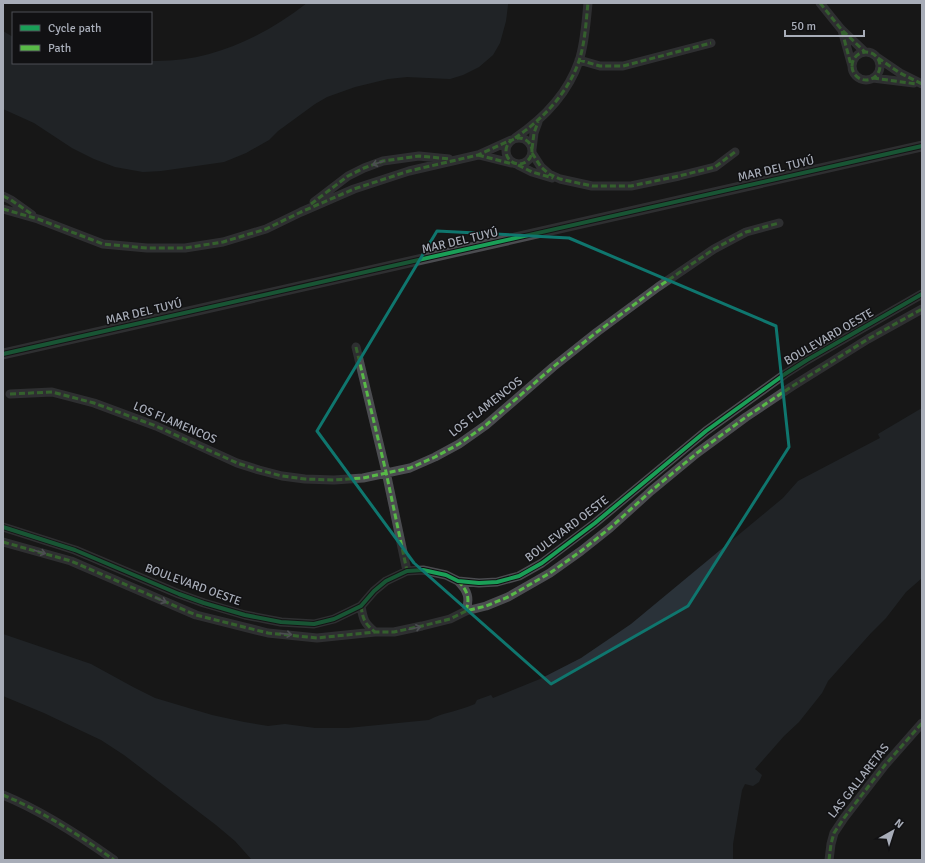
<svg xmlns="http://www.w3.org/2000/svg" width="925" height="863" font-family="Signika,sans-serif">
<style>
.water{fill:#2a3239}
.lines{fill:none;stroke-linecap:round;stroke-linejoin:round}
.minor{stroke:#4b4c50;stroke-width:9}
.tertiary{stroke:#4b4c50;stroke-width:11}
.quiet{stroke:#58b947;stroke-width:3;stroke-dasharray:6 3;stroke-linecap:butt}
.cycleway-casing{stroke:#111113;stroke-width:6}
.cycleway{stroke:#1a9f57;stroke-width:4}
.oneway{stroke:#8c9099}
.marked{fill:none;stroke:#0f766e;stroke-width:3;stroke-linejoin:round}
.labels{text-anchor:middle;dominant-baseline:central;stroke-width:3;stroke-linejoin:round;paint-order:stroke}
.street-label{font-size:12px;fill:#a8adb8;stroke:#111113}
</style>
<rect width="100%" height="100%" fill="#171717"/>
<path class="water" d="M307,3H508V5L506,21L500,43L493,55L479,67L463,75L450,79L407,77L388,79L355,87L327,97L315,104L278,131L269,140L246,153L224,162L161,171L143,172L115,167L94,159L72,148L34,123L3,109V31L13,37V63H151V61C209,63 262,38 307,3Z
M922,408V578L906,592L886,618L871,633L828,681L822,693L799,722L784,736L755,769L762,775L759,782L753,786L745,784L742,790L733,844V860H252L235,841L216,825L124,755L101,740L84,732L44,713L3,696V634L91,664L133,687L155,698L212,715L244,722L268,726L285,724L315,728H348L429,720C444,712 460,711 475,704L477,700L491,695L493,698L540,679L581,658L631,624L783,498L798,481L880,438L878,434Z"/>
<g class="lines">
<path class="minor" d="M820,3L841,29L865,52
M842,30L852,66
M852 66a14 14 0 1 1 28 0a14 14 0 1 1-28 0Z
M878,58L900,73L922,84
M579,60L600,66H623L711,43
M873,78L914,83
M506 151a13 13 0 1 1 26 0a13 13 0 1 1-26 0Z
M515,138C543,119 568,93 579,61C585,43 586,22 588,3
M532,149L534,133L538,122
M532,153L541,167L549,174L560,179L592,186H631L679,176L715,167L735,152
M479,155L511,163
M518,165L532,172L552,178
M3,196L11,200L32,215
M314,202L348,176L364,168L383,161L419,156L449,159
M3,209L38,219L103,244L147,248H185L223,242L266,229L301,212L354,189L409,171L478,155L511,140
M356,347L386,472L407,571
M10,394L52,392L94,403L156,426L237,463L259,470L282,476L305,479L334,480L363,478L410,468L435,457L459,444L486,425L553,367L597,332L658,287L714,249L746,232L779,223
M3,527L75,550L179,594L204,603L245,615L281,622L314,624L334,619L361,606L374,591L386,581L407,571L423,570L446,575L458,581L479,583L497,582L519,576L542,563L595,523L706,431L785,374L807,360L922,294
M3,542L71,561L196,615L268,633L317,638L375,632H394L422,626L450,619L466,611L486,606L508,597L550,573L581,551L610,528L651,491L697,453L746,417L791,387L868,339L922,309
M458,581C468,591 470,598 466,611
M361,606C363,619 364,623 375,632
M3,795C42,811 79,835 114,860
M829,860L831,844L834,833L844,818L885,765L922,723"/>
<path class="tertiary" d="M3,354L922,146"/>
<path class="quiet" d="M820,3L841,29L865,52
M842,31L851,65
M852 66a14 14 0 1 1 28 0a14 14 0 1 1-28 0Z
M878,58L900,73L922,84
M579,60L600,66H623L711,43
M873,78L917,84
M506 151a13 13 0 1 1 26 0a13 13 0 1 1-26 0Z
M515,138C543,119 568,93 579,61C585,43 586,22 588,3
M532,149L534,133L538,122
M532,153L541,167L549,174L560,179L592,186H631L679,176L715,167L735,152
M478,155L513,164
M518,165L532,172L553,178
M3,196L11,200L33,215
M311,204L348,176L364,168L383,161L419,156L450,159
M3,209L38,219L103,244L147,248H185L223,242L266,229L301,212L354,189L409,171L478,155L511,140
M356,347L386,472L407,571
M10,394L52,392L94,403L156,426L237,463L259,470L282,476L305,479L334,480L363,478L410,468L435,457L459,444L486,425L553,367L597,332L658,287L714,249L746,232L779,223
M3,542L71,561L196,615L268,633L317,638L375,632H394L422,626L450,619L466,611L486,606L508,597L550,573L581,551L610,528L651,491L697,453L746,417L791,387L868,339L922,309
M458,581C468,591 470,598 466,611
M361,606C363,619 364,623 375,632
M3,795C42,811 79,835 114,860
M829,860L831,844L834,833L844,818L885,765L922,723"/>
<g class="cycleway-casing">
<path id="cycleway" d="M3,354L922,146
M3,527L75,550L179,594L204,603L245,615L281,622L314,624L334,619L361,606L374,591L386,581L407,571L423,570L446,575L458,581L479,583L497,582L519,576L542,563L595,523L706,431L785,374L807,360L922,294"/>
</g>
<use href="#cycleway" class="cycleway"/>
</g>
<defs><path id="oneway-shaft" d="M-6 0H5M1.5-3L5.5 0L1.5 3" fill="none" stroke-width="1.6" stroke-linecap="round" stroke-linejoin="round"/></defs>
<g class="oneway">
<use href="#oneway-shaft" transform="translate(378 163) rotate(161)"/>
<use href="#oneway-shaft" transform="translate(40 552) rotate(16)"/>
<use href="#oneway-shaft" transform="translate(161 600) rotate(24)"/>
<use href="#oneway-shaft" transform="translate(415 628) rotate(-12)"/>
<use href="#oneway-shaft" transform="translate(286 634) rotate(6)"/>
</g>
<path d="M0 0H925V863H0ZM437,231L569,238L776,326L789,447L688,606L551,684L414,563L317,431Z" fill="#171717" fill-opacity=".55" fill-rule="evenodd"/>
<path class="marked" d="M437,231L569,238L776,326L789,447L688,606L551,684L414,563L317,431Z"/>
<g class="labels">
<g class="street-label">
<text transform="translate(776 169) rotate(-13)">MAR DEL TUYÚ</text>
<text transform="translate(460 241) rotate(-13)">MAR DEL TUYÚ</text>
<text transform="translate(144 312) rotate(-13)">MAR DEL TUYÚ</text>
<text transform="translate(829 337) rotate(-30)">BOULEVARD OESTE</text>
<text transform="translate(486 407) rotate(-38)">LOS FLAMENCOS</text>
<text transform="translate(175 423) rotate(23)">LOS FLAMENCOS</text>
<text transform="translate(567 529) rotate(-37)">BOULEVARD OESTE</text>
<text transform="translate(193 585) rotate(20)">BOULEVARD OESTE</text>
<text transform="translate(859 781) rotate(-52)">LAS GALLARETAS</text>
</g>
</g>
<rect width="925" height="863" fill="none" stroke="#a8adb8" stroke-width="8"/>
<rect x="12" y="12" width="140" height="52" fill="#111113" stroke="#4d4f55"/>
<rect x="20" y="25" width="20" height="6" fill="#1a9f57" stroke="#4d4f55"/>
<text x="48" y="32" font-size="12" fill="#a8adb8">Cycle path</text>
<rect x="20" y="45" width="20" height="6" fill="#58b947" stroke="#4d4f55"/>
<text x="48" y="52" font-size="12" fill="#a8adb8">Path</text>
<g transform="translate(893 831) rotate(39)" stroke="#111113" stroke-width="3" paint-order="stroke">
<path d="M0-3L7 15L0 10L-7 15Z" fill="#a8adb8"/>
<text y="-6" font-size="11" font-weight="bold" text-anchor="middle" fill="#a8adb8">N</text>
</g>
<path d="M785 30v6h79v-6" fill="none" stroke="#a8adb8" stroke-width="2"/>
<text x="791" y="30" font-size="12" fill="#a8adb8" stroke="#111113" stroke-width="3" paint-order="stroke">50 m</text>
</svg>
